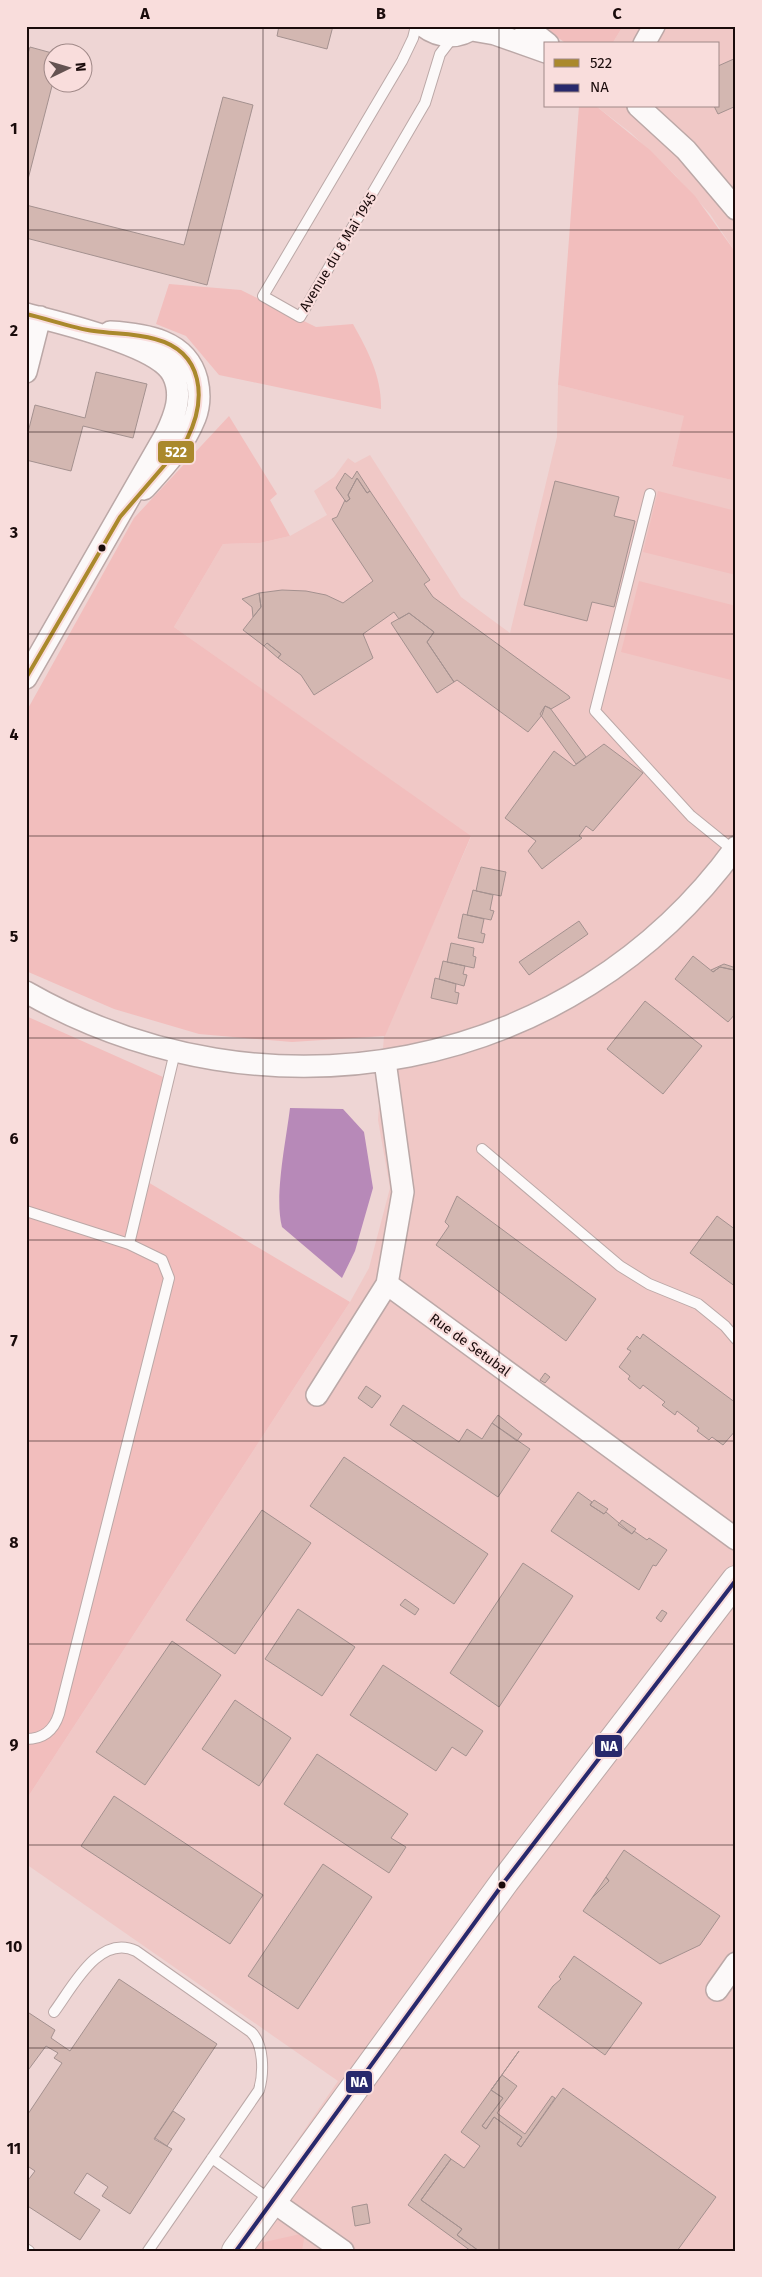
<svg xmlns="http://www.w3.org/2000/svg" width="762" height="2277" font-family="'Fira Sans',sans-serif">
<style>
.built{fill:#f0c8c6}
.green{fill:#f2bebd}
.water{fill:#b789b8}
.building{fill:#d3b7b1;stroke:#a4918f}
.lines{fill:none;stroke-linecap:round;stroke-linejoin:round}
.lane-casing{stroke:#bba8a7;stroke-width:12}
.street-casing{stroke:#bba8a7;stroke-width:24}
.secondary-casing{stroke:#bba8a7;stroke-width:30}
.lane{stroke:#fcf9f9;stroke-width:10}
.street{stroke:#fcf9f9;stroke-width:21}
.secondary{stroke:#fcf9f9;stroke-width:28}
.bus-1-casing{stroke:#f9dddc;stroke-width:8}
.bus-2-casing{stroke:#f9dddc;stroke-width:8}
.bus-1{stroke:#aa892c;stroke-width:4}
.bus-2{stroke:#28296c;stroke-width:4}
.grid{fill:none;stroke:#1a0b0b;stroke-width:1;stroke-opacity:0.55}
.bus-dot{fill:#1a0b0b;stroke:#f9dddc;stroke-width:2}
.labels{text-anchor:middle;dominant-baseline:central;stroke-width:4.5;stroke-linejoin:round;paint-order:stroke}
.street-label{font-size:14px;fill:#1a0b0b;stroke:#f9dddc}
.line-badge{stroke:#f9dddc;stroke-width:2}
.badge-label{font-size:14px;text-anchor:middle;font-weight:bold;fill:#fff}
.neatline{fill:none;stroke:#1a0b0b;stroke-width:2}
.grid-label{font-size:16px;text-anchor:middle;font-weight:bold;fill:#1a0b0b}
</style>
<rect width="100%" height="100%" fill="#eed5d4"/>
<path class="built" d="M623,26H736V253L710,214L675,175L631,133L596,106H718V44H612Z
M558,385L685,416L672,465L736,481V2251H221L338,2081L26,1864V1800L350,1302L369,1268L390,1188L378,1120L384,1035L471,837L174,627L223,544L260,543L290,536L327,515L314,491L334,477L348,458L355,463L370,455L461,597L510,633L557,437Z"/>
<path class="green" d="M541,26H623L612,44H567Z
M579,106H596L650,150L695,196L736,253V481L672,466L684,416L558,385Z
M169,284L241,290L316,327L353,324C368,351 382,377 381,409L219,375L186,336L156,324Z
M229,416L277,494L270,500L290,536L260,543L223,544L174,627L471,836L385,1036L292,1042L199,1034L114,1009L26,971V712L134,518Z
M658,491L736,511V575L643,552Z
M639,581L736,606L735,681L621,652Z
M26,1016L163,1077L141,1178L350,1302L26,1800Z
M305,2233L302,2251H255L260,2243Z"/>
<path class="water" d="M290,1108L343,1109L364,1132L373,1188L355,1251L342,1278L282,1227C274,1197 286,1141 290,1108Z"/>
<path class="building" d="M279,26H333L327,49L277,36Z
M30,47L52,53L53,82L26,187V60Z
M736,58V106L718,114L714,106H718V66Z
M223,97L253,105L207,285L26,238V205L184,245Z
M96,372L147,384L133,438L83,426L71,471L26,460V440L35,405L85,418Z
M357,471L370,491L367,493L357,478L348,495L350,499L346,502L336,488L345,473L352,479Z
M357,478L367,493L370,491L430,580L424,584L433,597L569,696L570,698L551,709L545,706L542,715L528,732L457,680L454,682L427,642L434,632L409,613L399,619L394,612L363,634L373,658L314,695L301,675L278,658L281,654L267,643L264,646L243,630L261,607L259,593L282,590L306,591L326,595L343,603L373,581L332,519L337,517L345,500L346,502L350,499L348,495Z
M555,481L619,497L614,516L635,521L614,607L592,602L587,621L524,605Z
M259,593L261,607L253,617L252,607L242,599Z
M409,613L434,632L427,642L454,682L437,693L391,623Z
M267,643L281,654L278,658L264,646Z
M545,706L550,708L586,757L576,764L540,714Z
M604,744L643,773L593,831L586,826L579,836L582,838L542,869L528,851L536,841L505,818L554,751L574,766Z
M481,867L506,872L501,896L476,891Z
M473,890L493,895L490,910L494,911L491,920L467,915Z
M463,914L484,919L481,933L485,934L483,943L458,938Z
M579,921L588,934L529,975L519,962Z
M451,943L474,948L473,956L476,957L474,968L447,962Z
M693,956L713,972L720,967L734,970L736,968V1013L728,1022L675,979Z
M443,961L465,966L463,974L467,975L464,986L439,979Z
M724,964L736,968L734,970L720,967L713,972L711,970Z
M435,978L456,984L455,992L459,993L457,1004L431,998Z
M645,1001L702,1046L663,1094L607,1049Z
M457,1196L596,1299L566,1341L436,1245L449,1226L445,1222Z
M717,1216L736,1230V1287L690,1253Z
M643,1334L736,1403V1430L723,1445L712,1437L709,1440L697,1431L699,1428L677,1411L675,1415L662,1405L665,1402L643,1385L640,1389L628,1379L630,1376L619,1367L631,1351L627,1349L637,1336L640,1339Z
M545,1373L550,1377L545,1383L540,1380Z
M366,1386L381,1396L372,1408L358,1398Z
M403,1405L459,1442L467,1429L482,1439L492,1423L530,1449L498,1497L390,1425Z
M498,1415L522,1434L517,1441L492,1423Z
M344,1457L488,1554L454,1604L310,1506Z
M578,1492L592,1502L590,1505L604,1514L606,1512L632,1534L634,1531L647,1540L649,1538L667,1550L656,1566L653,1565L639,1590L551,1531Z
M594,1500L608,1509L604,1514L590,1505Z
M262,1510L311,1543L235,1654L186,1620Z
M622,1520L636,1529L632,1534L618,1525Z
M523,1563L573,1596L499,1707L450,1673Z
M405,1599L419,1609L415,1615L400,1605Z
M298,1609L355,1647L322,1696L265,1659Z
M662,1610L667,1613L661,1622L656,1618Z
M172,1641L221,1675L145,1785L96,1752Z
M383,1665L483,1731L466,1756L452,1747L436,1771L350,1715Z
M235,1700L291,1738L259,1786L202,1749Z
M317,1754L408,1814L391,1838L406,1847L389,1873L284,1804Z
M114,1796L263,1895L230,1944L81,1846Z
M624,1850L720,1916L700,1945L660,1964L583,1911L592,1898L609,1881L606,1877Z
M323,1864L372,1897L298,2009L248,1976Z
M606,1877L609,1881L592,1898Z
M574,1956L642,2003L605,2055L538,2007L553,1986L561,1979L559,1977Z
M119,1979L217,2044L154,2139L172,2149L130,2214L102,2196L108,2187L87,2173L74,2193L100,2210L80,2240L26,2205V2183L35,2171L26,2165V2117L62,2063L54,2058L58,2053L46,2046L26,2073V2011L55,2030L51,2038L70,2051Z
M519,2051L491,2090L503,2098L482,2126L486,2129L494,2117L522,2137L517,2144L521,2147L563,2088L716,2197L677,2251H479L457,2235L462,2229L421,2200L451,2159L464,2168L480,2146L461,2132Z
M502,2075L517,2086L497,2113L525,2134L552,2096L555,2098L521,2147L517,2144L522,2137L494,2117L486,2129L482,2126L503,2098L491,2090Z
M173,2111L185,2119L167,2146L155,2138Z
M445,2154L451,2159L421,2200L462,2229L457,2235L479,2251H471L408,2205Z
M367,2204L370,2223L355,2226L352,2207Z"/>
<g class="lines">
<g class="lane-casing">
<path id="lane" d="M416,26L413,38L402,61L263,296L300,317L425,103L440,54L453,37
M650,494L595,711L691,816L733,850
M482,1149L620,1266L649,1284L698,1304L725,1326L736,1339
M26,1211L129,1244L175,1052
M26,1739C44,1739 54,1730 59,1714L169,1278L162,1260L129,1244
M54,2012C72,1988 99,1933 136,1951L251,2032C264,2044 264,2073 259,2090L148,2251
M212,2158L272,2201
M26,2249L29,2251"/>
</g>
<g class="street-casing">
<path id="street" d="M423,26C440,39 460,39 476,26
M525,26L548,44
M472,30L495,34L546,52
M644,44L654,26
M638,106L686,150L736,209
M26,314C58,322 159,346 173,375C183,395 175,415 166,434L26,678
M110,332C145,334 187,340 197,380C200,393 200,405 195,418C184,446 164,467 144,489
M26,372L40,317
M26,992C266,1129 571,1074 736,847
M385,1061L403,1192L387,1284L736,1539
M317,1395L387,1284
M717,1990L736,1963
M272,2201L343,2251"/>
</g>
<g class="secondary-casing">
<path id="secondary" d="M236,2251L505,1881L736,1580"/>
</g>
<use href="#lane" class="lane"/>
<use href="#street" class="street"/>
<use href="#secondary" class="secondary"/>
<g class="bus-1-casing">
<path id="bus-1" d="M26,314C49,319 71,328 94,331C114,334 135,333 155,339C204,352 207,399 187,439L120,517L26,678"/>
</g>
<g class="bus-2-casing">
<path id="bus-2" d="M236,2251L505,1881L736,1580"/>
</g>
<use href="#bus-1" class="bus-1"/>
<use href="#bus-2" class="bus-2"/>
</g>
<path class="grid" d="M263,26V2251M499,26V2251M26,230H736M26,432H736M26,634H736M26,836H736M26,1038H736M26,1240H736M26,1441H736M26,1644H736M26,1845H736M26,2048H736"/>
<g class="bus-dot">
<circle cx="102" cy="548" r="4.5"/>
<circle cx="502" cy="1885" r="4.5"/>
</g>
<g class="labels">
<g class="street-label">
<text transform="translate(338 252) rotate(-59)">Avenue du 8 Mai 1945</text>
<text transform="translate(470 1345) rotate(36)">Rue de Setubal</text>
</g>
</g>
<g class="line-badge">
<rect x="157" y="440" width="38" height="24" rx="5" fill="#aa892c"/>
<rect x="594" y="1734" width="29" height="24" rx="5" fill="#28296c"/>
<rect x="345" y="2070" width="28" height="24" rx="5" fill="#28296c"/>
</g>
<g class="badge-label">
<text x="176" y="457">522</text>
<text x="609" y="1751">NA</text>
<text x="359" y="2087">NA</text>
</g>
<rect width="762" height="2277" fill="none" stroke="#f9dddc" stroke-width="55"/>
<rect x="544" y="42" width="175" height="65" fill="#f9dddc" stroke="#a08988"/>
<rect x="554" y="59" width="25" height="8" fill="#aa892c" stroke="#a08988"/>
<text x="590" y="68" font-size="15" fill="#1a0b0b">522</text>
<rect x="554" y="84" width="25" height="8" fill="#28296c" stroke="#a08988"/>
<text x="590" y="92" font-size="15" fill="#1a0b0b">NA</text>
<g transform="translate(68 68) rotate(85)"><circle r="24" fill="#f9dddc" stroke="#a08988"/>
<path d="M0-4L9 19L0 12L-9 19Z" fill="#645251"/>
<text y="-8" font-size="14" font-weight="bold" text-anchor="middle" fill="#1a0b0b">N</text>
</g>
<rect x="28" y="28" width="706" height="2222" class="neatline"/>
<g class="grid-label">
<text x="145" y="19">A</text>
<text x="381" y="19">B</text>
<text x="617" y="19">C</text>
<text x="14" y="134">1</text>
<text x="14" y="336">2</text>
<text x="14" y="538">3</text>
<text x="14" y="740">4</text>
<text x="14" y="942">5</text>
<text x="14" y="1144">6</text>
<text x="14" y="1346">7</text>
<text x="14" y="1548">8</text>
<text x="14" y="1750">9</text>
<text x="14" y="1952">10</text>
<text x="14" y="2154">11</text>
</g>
</svg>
